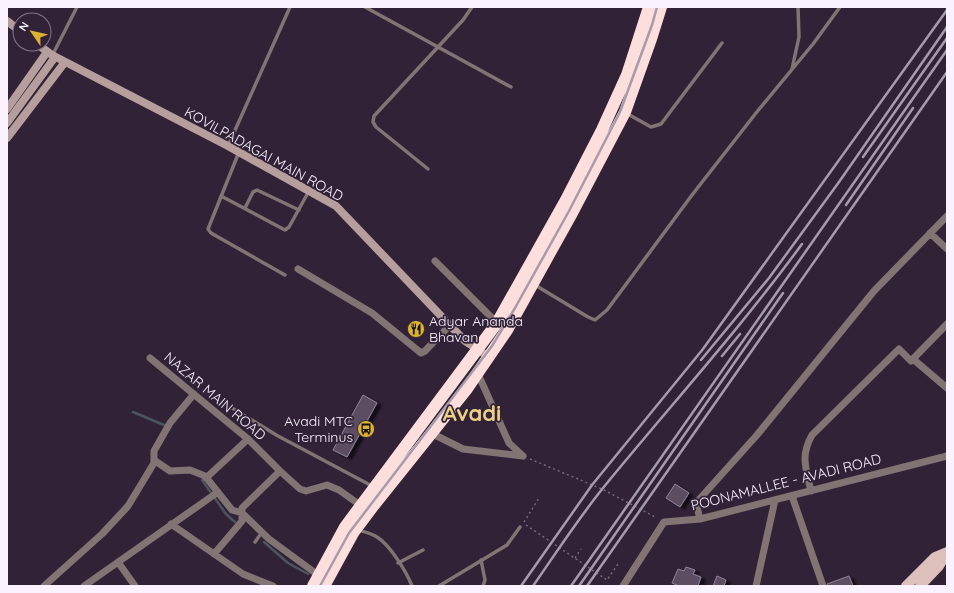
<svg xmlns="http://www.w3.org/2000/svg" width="954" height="593" font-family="Quicksand,sans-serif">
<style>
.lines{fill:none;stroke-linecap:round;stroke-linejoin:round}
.stream{stroke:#4b555e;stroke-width:2.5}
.building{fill:#5c4d64;stroke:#93819c;filter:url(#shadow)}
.path{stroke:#76697c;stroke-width:1.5;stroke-dasharray:2 3;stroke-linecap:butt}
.lane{stroke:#827472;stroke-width:3.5}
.street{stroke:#827472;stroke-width:7}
.secondary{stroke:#b59e9b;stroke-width:8}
.primary{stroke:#ddbfbc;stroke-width:10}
.highway{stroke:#fcdfdc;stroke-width:12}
.rail{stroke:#a69bac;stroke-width:2.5}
.labels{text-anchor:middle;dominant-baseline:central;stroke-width:3.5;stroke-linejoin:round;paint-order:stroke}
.street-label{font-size:14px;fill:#faf2fe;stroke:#312238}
.poi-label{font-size:14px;fill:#faf2fe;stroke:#312238;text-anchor:start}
.town-label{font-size:22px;font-weight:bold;fill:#eed085;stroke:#312238}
</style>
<defs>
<filter id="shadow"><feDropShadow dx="4.5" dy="2.5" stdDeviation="1" flood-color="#0009"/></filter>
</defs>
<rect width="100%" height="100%" fill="#312238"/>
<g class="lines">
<path class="stream" d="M133,412L164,425
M202,480L226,514L235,522
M264,542L288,563L308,574"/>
</g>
<path class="building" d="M363,395L377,403L347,457L333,450Z
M675,484L689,493L680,507L666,498Z
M686,567L695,570L693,574L701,577L698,586H679L672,583L678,569L684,571Z
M717,576L726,580L724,586H713Z
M849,576L853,586H828L827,584Z"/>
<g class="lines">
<path class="path" d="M530,459L602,489L657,518
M524,522L539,498
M526,525L607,580L618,564
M575,558L581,549"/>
<path class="lane" d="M365,7L511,87
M53,54L77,7
M792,69L799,37L798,7
M626,113L651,127L661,124L722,43
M228,146L290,7
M239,152L208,229L211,233L285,275
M428,169L376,127L373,122L374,116L463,20L472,7
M221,196L285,230L289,227L309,191
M245,208L253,192L257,190L299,210
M535,285L588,317L595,320L607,310L692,195L756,113L813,44L840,7
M232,408L278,436L372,486
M358,530C365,532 371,533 377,537C390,545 406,571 412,586
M255,542L262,532
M481,560L485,580L483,586
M398,563L423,550
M439,586L507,545L520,527"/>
<path class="street" d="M930,233L947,249
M435,261L497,323
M298,269L372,313L421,353L425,351L450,325
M150,358L248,439L280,471L242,508V521L214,554
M913,359L947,388
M478,374L509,443L523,456
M431,433L463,449L523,456
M154,460L170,471L190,470L205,476L232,510L242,513L269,539L318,575
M280,471L300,489L306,491L327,485L339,490L360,505
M206,478L248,439
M811,491C806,469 800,456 812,435L899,349L911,361L947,324
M792,496L823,586
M700,519L696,503L757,435L874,291L947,216
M171,524L243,574L273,586
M118,562L135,586
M44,586L102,534L128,506L154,463V451L170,423L194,394
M84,586L218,492
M623,586L664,522L700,519L947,456
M756,586L775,500"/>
<path class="secondary" d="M7,21L20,31
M37,44L52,55L228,146L336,206L465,341L489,357
M7,109L47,52
M7,123L55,57
M7,138L65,62"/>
<path class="primary" d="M906,586L935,557L947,552
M920,586L939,566L947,553"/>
<path class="highway" d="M313,586L345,527L497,323L566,200L602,130L627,75L649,7
M324,586L353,533L374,505L466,390L507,330L572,213L625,112L651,39L661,7"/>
<path class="rail" d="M863,157L947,38
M846,205L913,108
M722,356L740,334
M701,360L769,278L839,182L947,27
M320,586L349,533L492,346L515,308L569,211L620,112L652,25L657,7
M521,586L592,485L703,349L947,10
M533,586C556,553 578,519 603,488C670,406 740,329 802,244
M571,586L947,50
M579,586L783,293
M587,586L947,72"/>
</g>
<defs>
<g id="restaurant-disc" transform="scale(0.9)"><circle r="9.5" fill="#ddb233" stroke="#312238"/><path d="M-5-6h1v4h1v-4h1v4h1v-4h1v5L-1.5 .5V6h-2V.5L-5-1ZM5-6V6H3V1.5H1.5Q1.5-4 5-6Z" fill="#111"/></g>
<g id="bus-disc" transform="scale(0.9)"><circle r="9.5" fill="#ddb233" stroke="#312238"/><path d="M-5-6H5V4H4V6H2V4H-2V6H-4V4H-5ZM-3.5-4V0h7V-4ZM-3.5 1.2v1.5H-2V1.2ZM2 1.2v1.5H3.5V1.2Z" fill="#111"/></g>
</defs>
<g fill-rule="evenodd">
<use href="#restaurant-disc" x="416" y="329"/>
<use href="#bus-disc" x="366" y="429"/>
</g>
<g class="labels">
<g class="street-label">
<text transform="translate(264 154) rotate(29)">KOVILPADAGAI MAIN ROAD</text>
<text transform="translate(215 396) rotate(40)">NAZAR MAIN ROAD</text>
<text transform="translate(786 482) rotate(-14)">POONAMALLEE - AVADI ROAD</text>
</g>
<g class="poi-label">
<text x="429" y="321">Adyar Ananda<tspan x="429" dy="16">Bhavan</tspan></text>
<text x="353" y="421" text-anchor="end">Avadi MTC<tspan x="353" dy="16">Terminus</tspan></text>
</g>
<g class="town-label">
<text x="472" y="413">Avadi</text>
</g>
</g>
<rect width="954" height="593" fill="none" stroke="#faf2fe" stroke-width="16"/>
<g transform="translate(32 32) rotate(304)"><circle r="19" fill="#312238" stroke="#817587"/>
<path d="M0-3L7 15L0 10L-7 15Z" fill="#ddb233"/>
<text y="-6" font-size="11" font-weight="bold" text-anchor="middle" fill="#faf2fe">N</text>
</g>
</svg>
